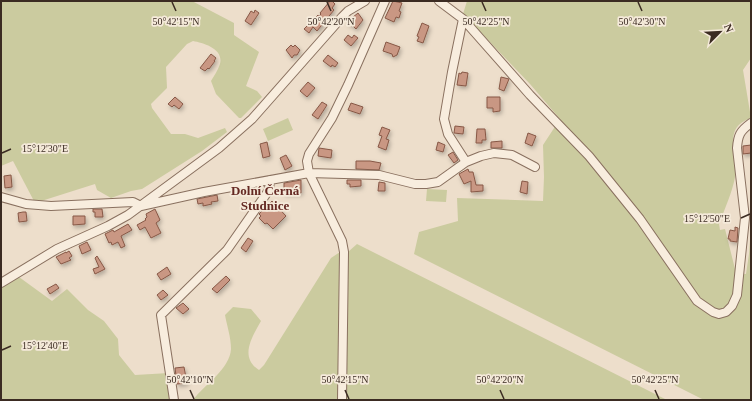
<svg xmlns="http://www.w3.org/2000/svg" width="752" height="401" font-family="Georgia,serif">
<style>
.green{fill:#cbcb9f}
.building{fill:#c99783;stroke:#875846;filter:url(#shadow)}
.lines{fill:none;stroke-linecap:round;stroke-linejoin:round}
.minor-casing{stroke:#89705f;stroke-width:10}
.minor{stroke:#f8edde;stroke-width:8}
.ticks{fill:none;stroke:#3b2b22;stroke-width:1.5}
.labels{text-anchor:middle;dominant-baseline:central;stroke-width:3.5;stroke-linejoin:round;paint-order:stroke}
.quarter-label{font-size:13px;font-weight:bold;fill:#652923;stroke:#f5eada}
.ticks-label{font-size:10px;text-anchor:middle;fill:#3b2b22;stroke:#f5eada;stroke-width:3.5;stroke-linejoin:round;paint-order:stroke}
</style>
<defs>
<filter id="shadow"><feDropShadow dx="1.5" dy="2.5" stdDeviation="2" flood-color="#0004"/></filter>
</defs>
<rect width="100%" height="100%" fill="#eddecb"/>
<path class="green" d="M1,1H192L234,23V35L259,52L246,86L257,91L262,97L241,118H239L216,94L211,81C214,76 218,70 220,64C224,49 204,43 193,41L187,44L166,67L167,88L151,104L152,108L171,134H185L198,138L225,128L227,132L202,151L142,189L131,191L111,198L97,190L95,184L35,203L13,161L1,166Z
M467,1H751V58L743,70L751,118C720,129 740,153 735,177C733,190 724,211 719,224L720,230L725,229L736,273L746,274L749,254L751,226V400H704L414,254L419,232L458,221L457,198L543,201L544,177L543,145L560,119L530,84L463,14Z
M288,118L293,130L268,141L263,129Z
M427,189L447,190L446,202L426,201Z
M357,244L667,400H345L348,252Z
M340,252L338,400H193C204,385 230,369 231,349C231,337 227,326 225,315L233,307L251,309L261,321C252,337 239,357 259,370L264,365L331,258Z
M19,277L52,301L67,289L88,310L104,321L118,339L119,355L135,375L169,373L172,400H1V288Z"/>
<path class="building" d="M330,1H332L335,4L332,8L334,10L317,31L313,27L309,33L304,29L318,15L319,16L321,14L320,13Z
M393,1L402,3L399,11L401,12L399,18L396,17L394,22L385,18Z
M255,10L259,13L251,25L245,21L251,11L254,13Z
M358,13L363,20L356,29L351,24L350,25L347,22Z
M422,23L429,26L423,43L417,41L419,37L417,36Z
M348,35L352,38L354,35L358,38L351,46L344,40Z
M386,42L400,47L397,55L393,57L392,54L383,51Z
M291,45L293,47L295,45L300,50L297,55H294L292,58L286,50Z
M211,54L216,58L214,61H215L209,69L208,68L205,71L200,68Z
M328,55L338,63L335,67L332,65L331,67L323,61Z
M462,72L468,73L466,86L457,85L459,73L461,74Z
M501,77L509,79L504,91L499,89Z
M308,82L315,88L307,97L300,91Z
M175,97L183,104L179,109L174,105L172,107L168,104Z
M487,97H500V111L493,112V108H487Z
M322,102L327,105L318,119L312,115Z
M351,103L363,107L360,114L348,110Z
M455,126L464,127L463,134L454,133Z
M382,127L390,130L386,139L389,140L386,150L378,147L382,136L379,135Z
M477,129H485L486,140H482V143H476Z
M528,133L536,136L532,146L525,143Z
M502,141V148H491V142Z
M267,142L270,156L263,158L260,144Z
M438,142L445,145L443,152L436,150Z
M751,145V153L743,154V146Z
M319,148L332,150L331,158L318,156Z
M453,152L458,160L454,163L448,155Z
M286,155L292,166L285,170L280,158Z
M356,161H370L381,163L379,170L356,169Z
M468,169L469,172H473L476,185H483V191L471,192V181L464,184L459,174Z
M11,175L12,187L5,188L4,176Z
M301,180V193H284V183Z
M347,180H361V186L350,187V184H347Z
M522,181L528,182L527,194L520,192Z
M379,182L385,183V191H378Z
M217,195L218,201L211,202L212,204L203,206V203L198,204L197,199Z
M272,201L286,216L273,229L267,223L265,224L259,218L261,216L259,214Z
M93,209H102L103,217H95V212H93Z
M155,209L160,220L156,223L161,233L151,238L145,227L140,230L137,225L146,220L145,219L147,217L146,214Z
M23,212H26L27,221L19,222L18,213Z
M73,216H85V224L73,225Z
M128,224L132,230L121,236L125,246L121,248L118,242L112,245L111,242L109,243L105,234L113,230L114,232Z
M735,227L738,228L737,242L730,241V239H728L730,230L735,231Z
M248,238L253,241L246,252L241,248Z
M87,242L91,250L82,254L79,246Z
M69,251L72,256L69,258L71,260L61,264L56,257L66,252V253Z
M97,256L105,269L95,274L93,269L99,267L95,258Z
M167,267L171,274L161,280L157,274Z
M226,276L230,280L217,293L212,289Z
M56,284L59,288L50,294L47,289Z
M163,290L168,295L161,300L157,295Z
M183,303L189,309L183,314L176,308Z
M184,367L187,383L177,384L175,368Z"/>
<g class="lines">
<g class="minor-casing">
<path id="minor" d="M439,1L463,19L530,95L589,156L640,219L697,301L713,312L719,314L726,312L732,306L737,295L745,218L737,148C738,135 740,131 751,123
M463,19L452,72L444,119L448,134L466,162
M1,197L26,204L51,206L133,202L141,206L204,192L309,173L379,175L415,184H426L438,182L466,162L481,156L494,153L512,155L535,167
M1,283L57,249L108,226L128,215L219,148L252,119L342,17L348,11L365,1
M174,400L161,315L227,250L269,190L270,180
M342,400L344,252L342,241L309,173L307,161L309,154L332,118L348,85L385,1"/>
</g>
<use href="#minor" class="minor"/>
</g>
<path class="ticks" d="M172,2L176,11M327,2L331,11M482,2L486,11M638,2L642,11M2,153L11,149M741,218L750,214M2,350L11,346M190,390L194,399M345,390L349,399M500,390L504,399M655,390L659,399"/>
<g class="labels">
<g class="quarter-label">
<text x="265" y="190">Dolní Černá<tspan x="265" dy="15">Studnice</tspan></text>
</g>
</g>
<g class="ticks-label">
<text x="176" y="25">50°42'15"N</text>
<text x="331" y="25">50°42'20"N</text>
<text x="486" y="25">50°42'25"N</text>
<text x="642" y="25">50°42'30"N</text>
<text x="45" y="152">15°12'30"E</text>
<text x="707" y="222">15°12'50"E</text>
<text x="45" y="349">15°12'40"E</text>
<text x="190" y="383">50°42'10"N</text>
<text x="345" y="383">50°42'15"N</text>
<text x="500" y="383">50°42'20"N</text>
<text x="655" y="383">50°42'25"N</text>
</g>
<rect width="752" height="401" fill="none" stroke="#3b2b22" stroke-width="4"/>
<g transform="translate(720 32) rotate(66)" stroke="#f5eada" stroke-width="3" paint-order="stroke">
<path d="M0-3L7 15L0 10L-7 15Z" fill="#3b2b22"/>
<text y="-6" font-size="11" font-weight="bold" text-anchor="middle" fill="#3b2b22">N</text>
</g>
</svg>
